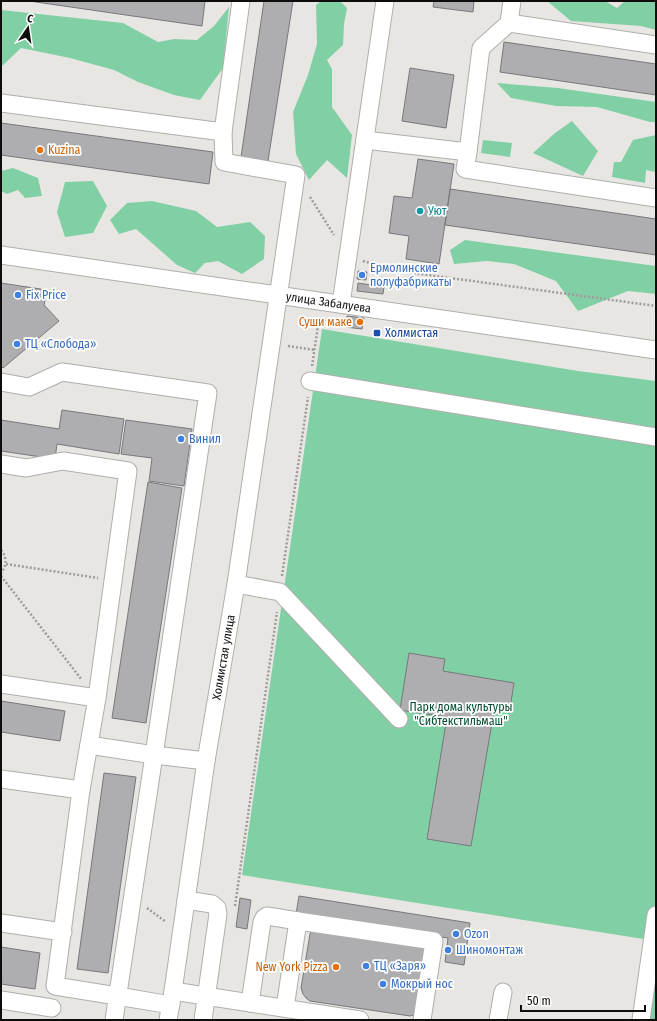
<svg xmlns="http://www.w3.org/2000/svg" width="657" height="1021" font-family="'Fira Sans Condensed',sans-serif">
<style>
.green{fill:#81d0a5}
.building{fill:#aeadb0;stroke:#79777b}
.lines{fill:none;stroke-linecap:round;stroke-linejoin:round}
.minor-casing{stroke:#b0aeab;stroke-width:19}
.path{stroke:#9e9c9a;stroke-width:2.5;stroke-dasharray:2 2;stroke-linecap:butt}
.minor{stroke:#fff;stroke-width:17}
.food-dot{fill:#e8710a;stroke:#fff;stroke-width:1.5}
.culture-dot{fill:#0f9aa8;stroke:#fff;stroke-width:1.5}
.shop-dot{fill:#3f7fe0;stroke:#fff;stroke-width:1.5}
.transit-dot{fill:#1a4fb4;stroke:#fff;stroke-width:1.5}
.labels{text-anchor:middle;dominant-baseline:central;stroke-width:3.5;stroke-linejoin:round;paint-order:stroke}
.food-label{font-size:12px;fill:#c56008;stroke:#fff;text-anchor:end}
.culture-label{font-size:12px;fill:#0d838f;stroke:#fff;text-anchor:start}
.shop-label{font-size:12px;fill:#366cbe;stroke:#fff;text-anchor:start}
.street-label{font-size:12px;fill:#0e0d0c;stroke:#fff}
.transit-label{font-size:12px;fill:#164399;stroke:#fff;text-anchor:start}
.park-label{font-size:12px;fill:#004e2f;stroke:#fff}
</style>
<rect width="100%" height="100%" fill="#e8e6e3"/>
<path class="green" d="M321,1H340L347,8L344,24L343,45L327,60L332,69V107L352,135L347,178L327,160L309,180L296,154L293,112L308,75L317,44L316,5Z
M547,1H605L617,8L625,1H656V30L641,26L571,21Z
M229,7L223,68L200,100L174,95L138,82L114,70L70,58L21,48L1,67V10L123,23L158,42L174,39L197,40L214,26Z
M497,83L558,88L656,102V122H650L597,107L556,106L511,98Z
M572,121L598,151L583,176L533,153L555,133Z
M656,135V172L646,170L645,183L612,177L614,162H621L633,140Z
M483,140L512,143L510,157L481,153Z
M13,168L38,178L42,196L25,198L18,190L7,194L1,191V171Z
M93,181L107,206L93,233L65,237L57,212L65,182Z
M152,201L196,211L217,227L250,222L265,236L264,259L242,274L218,261L205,263L195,273L177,265L136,229L119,234L110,220L127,203Z
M465,240L656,266V294L628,291L578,311L556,281L514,264L487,261L454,264L450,250Z
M322,329L578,371L656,381V941L242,875Z
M656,959V1020H648Z"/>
<path class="building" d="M29,1H205L202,26Z
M264,1H293L268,161L241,157Z
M434,1H474L473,12L433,7Z
M504,42L656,64V95L500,72Z
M410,68L454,75L446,128L402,121Z
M1,123L213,152L209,184L1,155Z
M418,159L454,164L439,264L406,259L409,236L389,233L394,196L412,198Z
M450,189L656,219V255L445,225Z
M358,271L367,272L366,280L357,279Z
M1,283L47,290L44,305L59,321L3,368L1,366Z
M358,283L384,287L383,294L357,291Z
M347,316L364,318L362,329L345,327Z
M62,410L124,419L119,454L57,444L55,459L1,451V420L59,429Z
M126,420L192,429L184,486L149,481L152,458L121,454Z
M148,482L182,488L146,723L112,718Z
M409,653L445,659L443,671L514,683L510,708L495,705L471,846L427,839L447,717L400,710Z
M1,701L65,711L60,741L1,732Z
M104,773L136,777L108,973L77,969Z
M299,896L470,923L464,965L445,962L448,938L296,914Z
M240,898L251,900L247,929L236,927Z
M312,929L429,948L416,1013L414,1015L410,1016L310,1001L306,998L303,994L301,988L310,934Z
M1,947L40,953L35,989L1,984Z"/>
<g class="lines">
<g class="minor-casing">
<g id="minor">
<path d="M509,23L656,45"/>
<path d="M1,103L223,132"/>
<path d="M365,140L468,152L465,169L656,198"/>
<path d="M468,152L481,48L509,23L512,1"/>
<path id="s1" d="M1,255L656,350"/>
<path d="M341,304L385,1"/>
<path d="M310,381L656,437"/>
<path d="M1,382L29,387L62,372L208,393L154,755L114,1020"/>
<path d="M1,464L26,468L63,461L128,471L97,698"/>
<path d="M236,584L280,592L399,719"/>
<path d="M1,684L97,698L81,790"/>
<path d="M89,745L154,755L206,761"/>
<path d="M1,779L81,790L55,986L117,996L171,1005"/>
<path d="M186,900L212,904L217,908L218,914L203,1020"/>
<path d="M1,923L63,932"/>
<path d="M173,991L360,1020"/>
<path d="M1,1000L52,1008"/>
<path d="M250,1003L262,922L264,918L267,916L298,921"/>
<path d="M285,1008L298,921L434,941L422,1020"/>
<path id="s2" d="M168,1020L173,991L206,761L236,584L296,175L224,162L223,132L241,1"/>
<path d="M498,1020L503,992"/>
<path d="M641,1020L656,915"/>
</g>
</g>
<path class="path" d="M310,197L334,235
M363,261L399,271L656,306
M288,346L315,350
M312,366L318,326L326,319
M1,550C7,557 7,566 1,573
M6,564L98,578
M1,576L82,680
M282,576L308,397
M235,906L277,612
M147,908L166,922"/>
<use href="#minor" class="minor"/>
</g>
<g class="food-dot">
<circle cx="40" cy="150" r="4"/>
<circle cx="360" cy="322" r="4"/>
<circle cx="336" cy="967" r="4"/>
</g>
<circle class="culture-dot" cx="420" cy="211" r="4"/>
<g class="shop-dot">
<circle cx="362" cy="275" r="4"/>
<circle cx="18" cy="295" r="4"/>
<circle cx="17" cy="344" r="4"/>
<circle cx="181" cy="439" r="4"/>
<circle cx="456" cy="934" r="4"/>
<circle cx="448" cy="950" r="4"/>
<circle cx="366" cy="966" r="4"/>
<circle cx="383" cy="984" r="4"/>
</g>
<rect class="transit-dot" x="373" y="329" width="8" height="8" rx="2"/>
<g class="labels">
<g class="food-label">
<text x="48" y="150" text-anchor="start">Kuzina</text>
<text x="352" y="322">Суши маке</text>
<text x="328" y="967">New York Pizza</text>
</g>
<g class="culture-label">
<text x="428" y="211">Уют</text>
</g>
<g class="shop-label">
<text x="370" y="268">Ермолинские<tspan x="370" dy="14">полуфабрикаты</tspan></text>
<text x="26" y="295">Fix Price</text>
<text x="25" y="344">ТЦ «Слобода»</text>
<text x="189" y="439">Винил</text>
<text x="464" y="934">Ozon</text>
<text x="456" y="950">Шиномонтаж</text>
<text x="374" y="966">ТЦ «Заря»</text>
<text x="391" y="984">Мокрый нос</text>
</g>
<g class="street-label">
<text stroke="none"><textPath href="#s1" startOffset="331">улица Забалуева</textPath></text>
<text stroke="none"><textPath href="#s2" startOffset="367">Холмистая улица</textPath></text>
</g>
<g class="transit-label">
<text x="385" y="333">Холмистая</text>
</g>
<g class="park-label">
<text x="461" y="707">Парк дома культуры<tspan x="461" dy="14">"Сибтекстильмаш"</tspan></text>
</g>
</g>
<rect width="657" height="1021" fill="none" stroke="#0e0d0c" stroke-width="4"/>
<g transform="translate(28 28) rotate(13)" stroke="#ffffff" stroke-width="3" paint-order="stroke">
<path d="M0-3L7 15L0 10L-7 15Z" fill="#0e0d0c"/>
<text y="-6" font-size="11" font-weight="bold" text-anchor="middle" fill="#0e0d0c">С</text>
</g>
<path d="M521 1005v6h124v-6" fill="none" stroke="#0e0d0c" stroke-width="2"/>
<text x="527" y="1005" font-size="12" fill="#0e0d0c" stroke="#ffffff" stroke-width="3" paint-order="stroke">50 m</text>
</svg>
